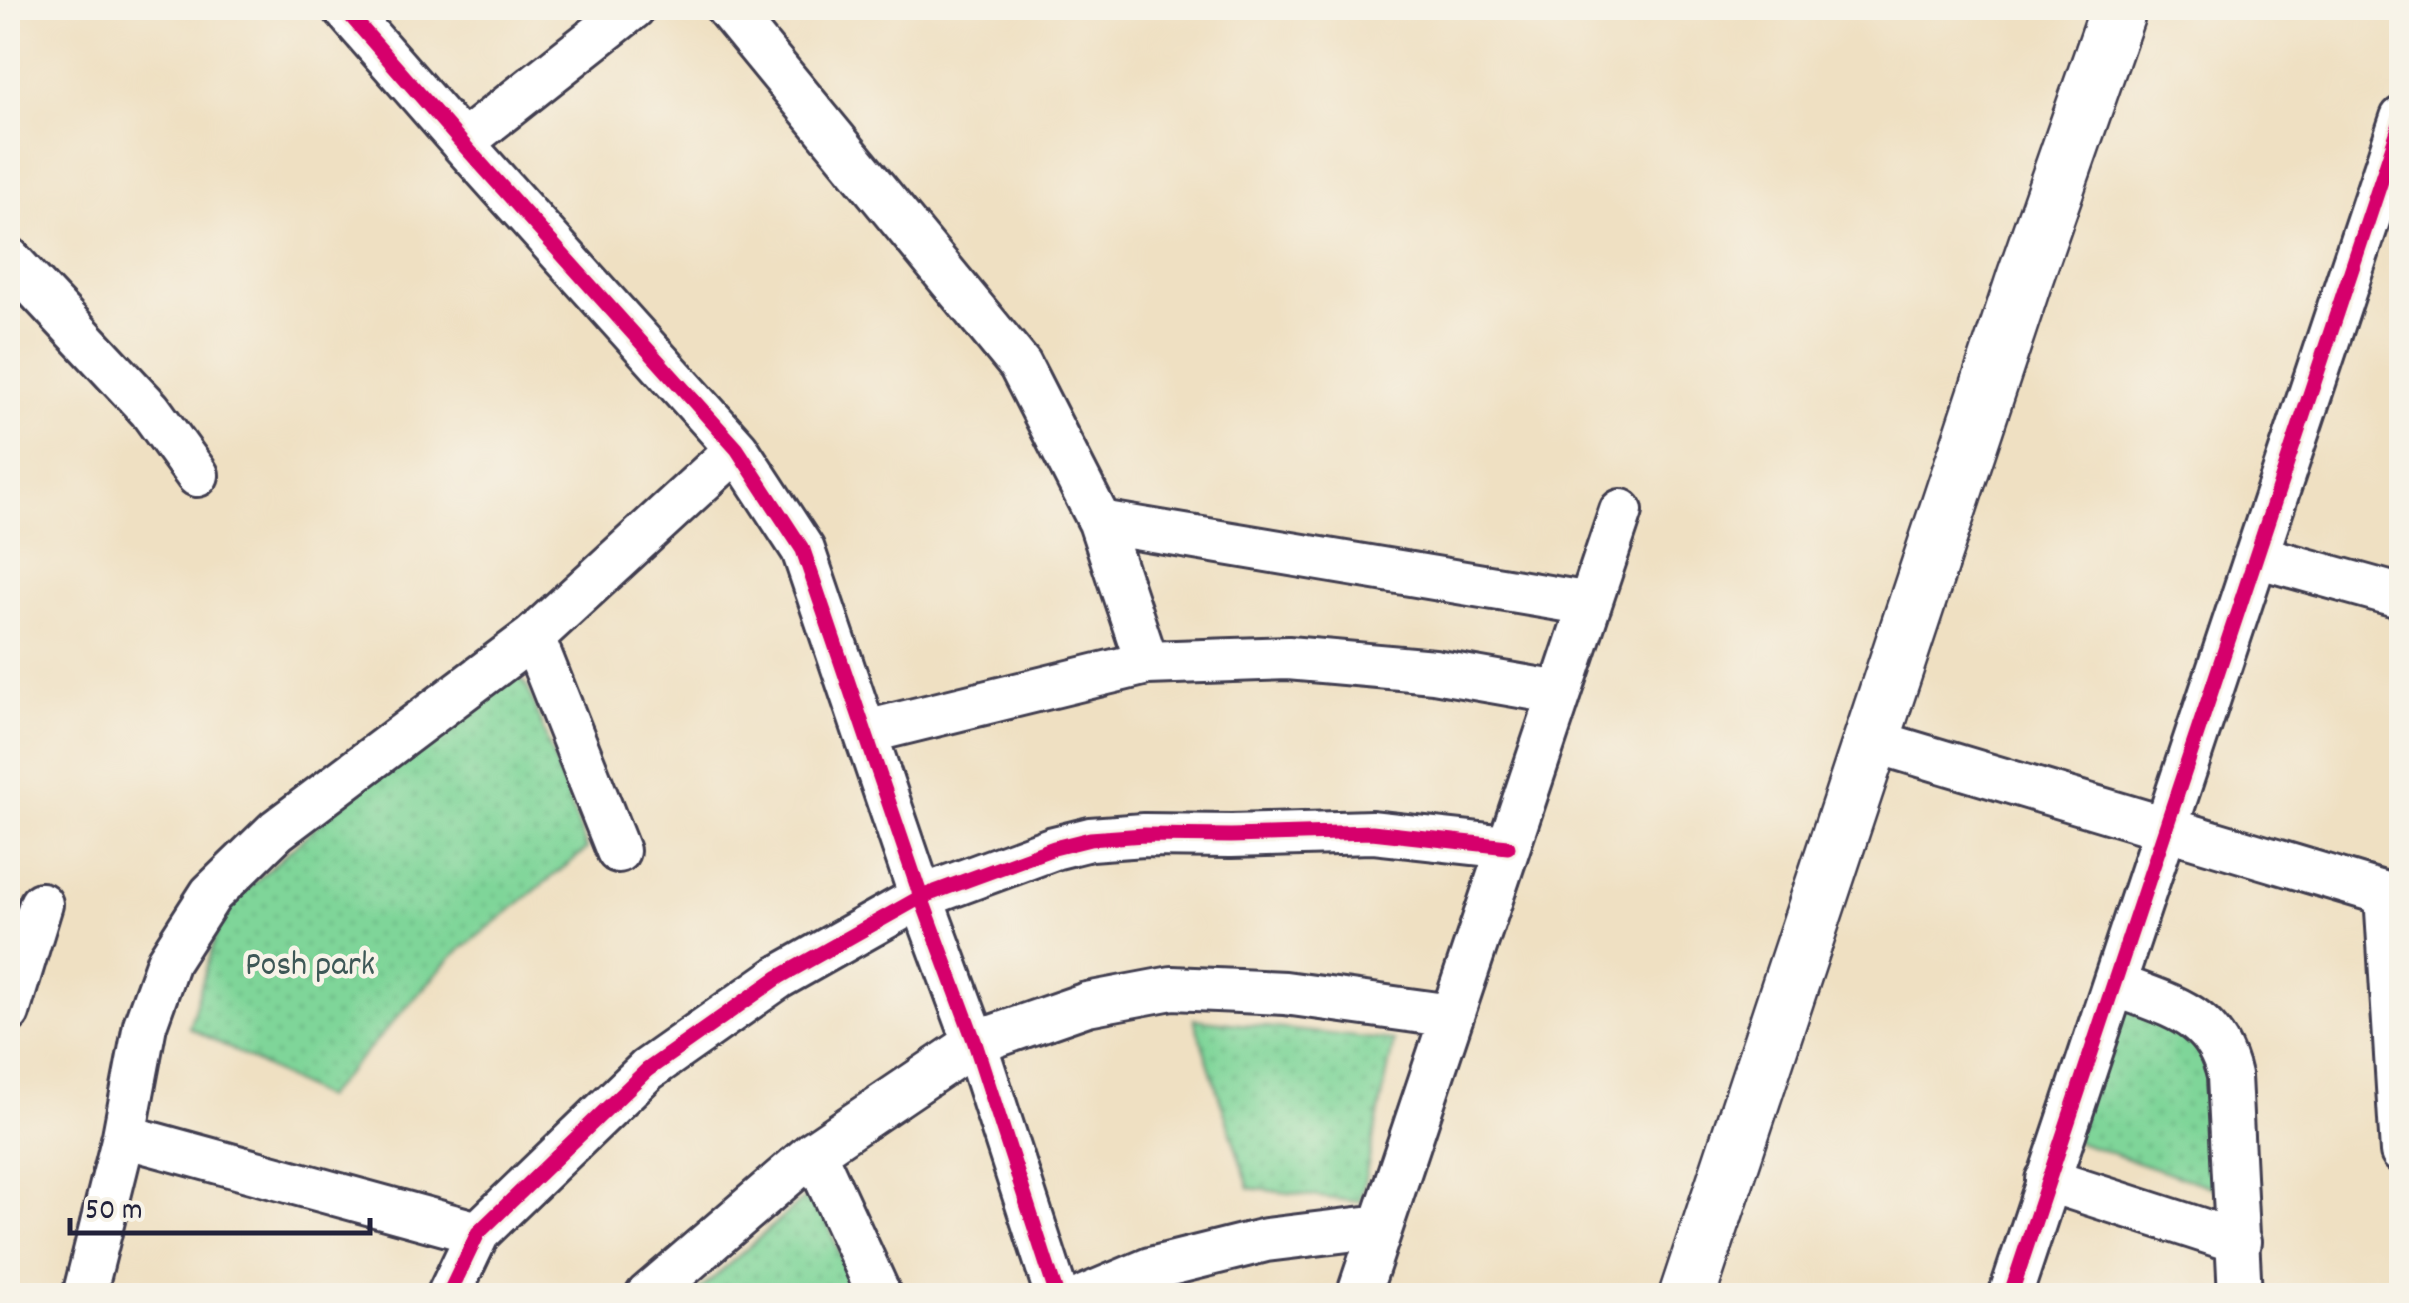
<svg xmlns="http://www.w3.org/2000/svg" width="2409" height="1303" font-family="Dekko,sans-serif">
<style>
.green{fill:url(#green-dots);stroke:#507c6a;stroke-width:2.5}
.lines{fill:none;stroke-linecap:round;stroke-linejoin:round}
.minor-casing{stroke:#413e4f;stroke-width:48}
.major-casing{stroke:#413e4f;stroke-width:60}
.minor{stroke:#fff;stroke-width:42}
.major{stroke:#fff;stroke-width:55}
.cycleway-casing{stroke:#f7f3e8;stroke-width:21}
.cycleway{stroke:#d6006c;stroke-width:15}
.labels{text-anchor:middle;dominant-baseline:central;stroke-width:9;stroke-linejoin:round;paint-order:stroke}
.park-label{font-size:35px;fill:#3e5857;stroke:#f7f3e8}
</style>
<defs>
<pattern id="green-dots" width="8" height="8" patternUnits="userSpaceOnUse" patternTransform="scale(2.5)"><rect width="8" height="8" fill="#7fd599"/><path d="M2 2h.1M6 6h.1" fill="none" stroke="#6db785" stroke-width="1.8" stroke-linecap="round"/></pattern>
</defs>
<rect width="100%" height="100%" fill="#f7f3e8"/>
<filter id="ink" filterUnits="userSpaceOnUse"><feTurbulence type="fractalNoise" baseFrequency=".01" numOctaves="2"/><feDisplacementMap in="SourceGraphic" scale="20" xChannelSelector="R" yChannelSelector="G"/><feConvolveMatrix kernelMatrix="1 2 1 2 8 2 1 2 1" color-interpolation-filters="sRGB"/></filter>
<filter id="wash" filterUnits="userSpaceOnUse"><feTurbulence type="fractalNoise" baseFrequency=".0048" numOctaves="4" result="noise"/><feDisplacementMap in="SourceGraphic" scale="40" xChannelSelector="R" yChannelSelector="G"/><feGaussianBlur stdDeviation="2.25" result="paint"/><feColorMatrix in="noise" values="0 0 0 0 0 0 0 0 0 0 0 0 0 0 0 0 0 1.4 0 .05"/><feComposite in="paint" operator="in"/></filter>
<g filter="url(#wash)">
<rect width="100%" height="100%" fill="#efe0c2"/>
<path class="green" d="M516,673L527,686L587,849L454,955L324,1098L189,1027L223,911L351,795Z
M2121,995L2207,1045L2223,1191L2075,1141Z
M1194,1019L1394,1041L1360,1202L1249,1188Z
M815,1189L855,1295H694Z"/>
</g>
<g filter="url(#ink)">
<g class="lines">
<g class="minor-casing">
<path id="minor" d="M344,8L462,143L737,449L803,550L921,897L975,1043L1057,1296
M727,8L1020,365L1100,522L1147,663
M462,143L633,8
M8,258L150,410L197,475
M1100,522L1590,604
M2256,556L2396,595H2402
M533,637L618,851
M866,732L1147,663L1288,658L1434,671L1560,693
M1870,740L2386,894L2402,893
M2386,894L2402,1152
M2114,984C2167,1006 2215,1012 2229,1076L2240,1296
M8,1012L41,904
M124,1136L478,1233
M814,1152L880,1296
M2047,1180L2239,1242
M84,1296L124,1136L145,1025L168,961L211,894L277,830L533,637L737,449
M448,1296L478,1233L647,1070L779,977L921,897L1054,848L1090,839L1144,835L1231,836L1372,832L1508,847
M647,1296L814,1152L975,1043L1087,1004L1172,988L1285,993L1452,1016
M1086,1296L1150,1269L1266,1240L1381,1226
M1358,1296L1621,511
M2010,1296L2402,118"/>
</g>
<g class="major-casing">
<path id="major" d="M1687,1296L2025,277L2119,8"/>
</g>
<use href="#minor" class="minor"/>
<use href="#major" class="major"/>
<g class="cycleway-casing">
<path id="cycleway" d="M344,8L462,143L737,449L803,550L921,897L975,1043L1057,1296
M448,1296L478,1233L647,1070L779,977L921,897L1054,848L1090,839L1144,835L1231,836L1372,832L1508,847
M2010,1296L2402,118"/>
</g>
<use href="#cycleway" class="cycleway"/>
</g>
</g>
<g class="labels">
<g class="park-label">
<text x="310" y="967">Posh park</text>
</g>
</g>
<rect width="2409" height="1303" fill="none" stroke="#f7f3e8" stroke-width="40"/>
<path d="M70 1218v15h300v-15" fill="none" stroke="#22223b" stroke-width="5"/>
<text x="85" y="1218" font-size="30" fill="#22223b" stroke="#f7f3e8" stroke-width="8" paint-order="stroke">50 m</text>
</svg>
